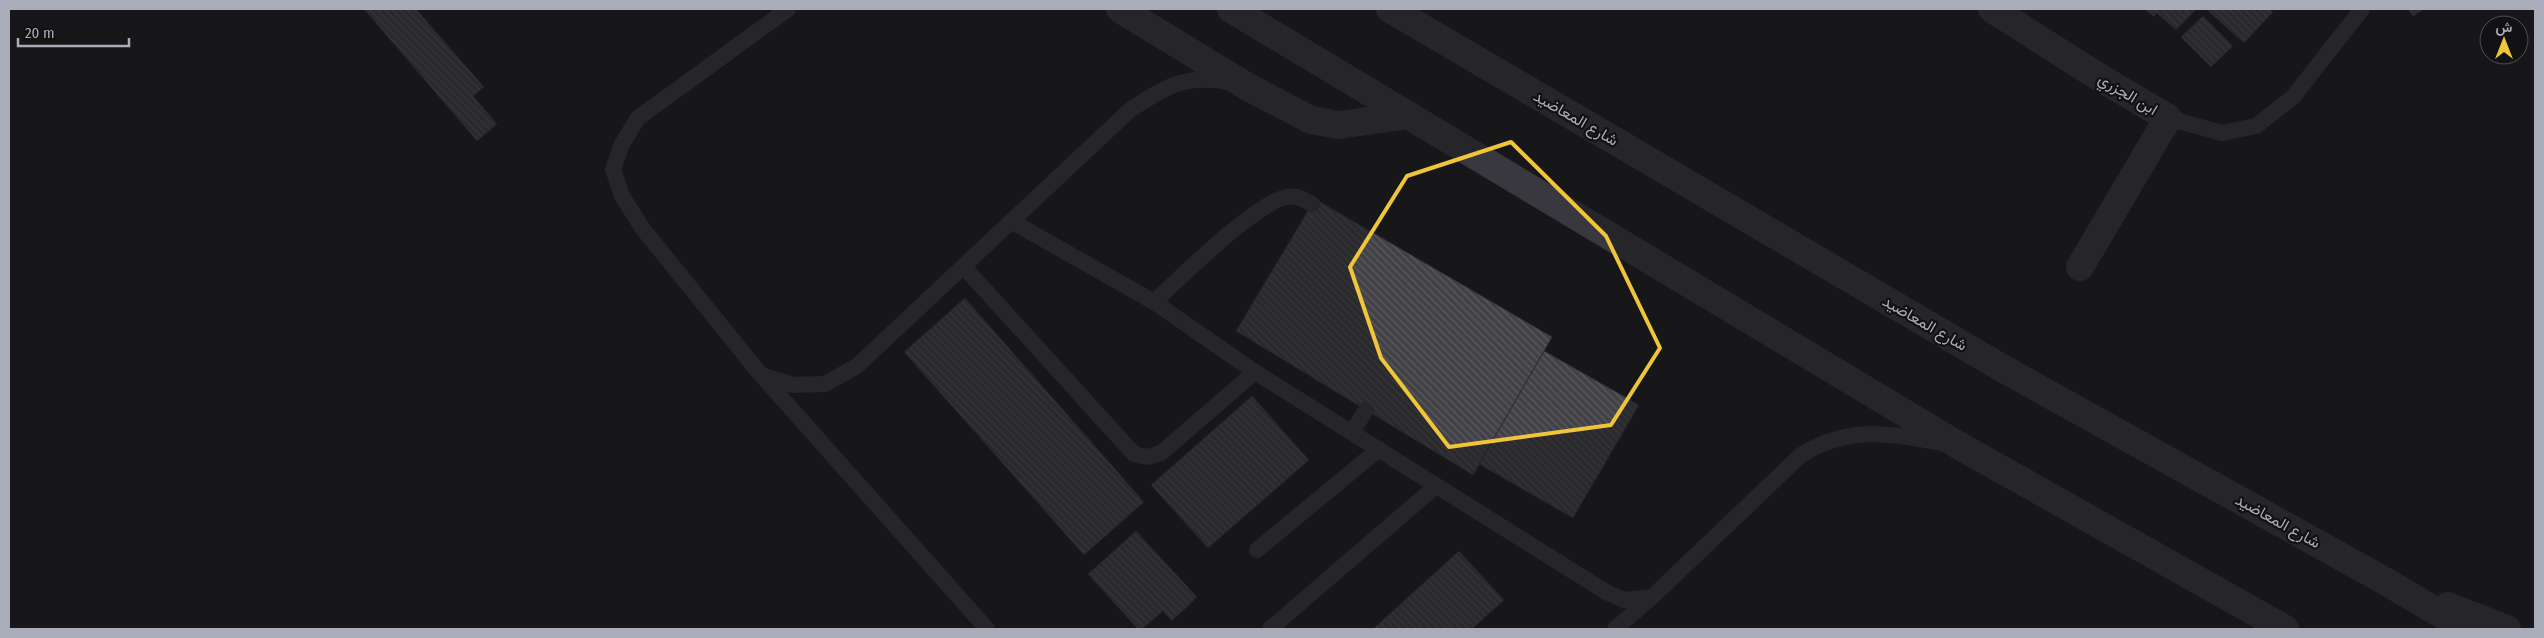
<svg xmlns="http://www.w3.org/2000/svg" width="2544" height="638" font-family="'Fira Sans Condensed',Vazirmatn,sans-serif">
<style>
.building{fill:url(#building-back-hatch);stroke:#313135}
.lines{fill:none;stroke-linecap:round;stroke-linejoin:round}
.service{stroke:#38383e;stroke-width:16}
.minor{stroke:#38383e;stroke-width:28}
.tertiary{stroke:#38383e;stroke-width:28}
.marked{fill:none;stroke:#efc539;stroke-width:4;stroke-linejoin:round}
.labels{text-anchor:middle;dominant-baseline:central;stroke-width:4.5;stroke-linejoin:round;paint-order:stroke}
.street-label{font-size:16px;fill:#a9acb9;stroke:#121214}
</style>
<defs>
<pattern id="building-back-hatch" width="6" height="6" patternUnits="userSpaceOnUse" patternTransform="scale(1.25)"><rect width="6" height="6" fill="#414146"/><path d="M-1 5l2 2M0 0l6 6M5-1l2 2" fill="none" stroke="#5a5a5f"/></pattern>
</defs>
<rect width="100%" height="100%" fill="#171719"/>
<path class="building" d="M364,9H416L484,87L473,96L497,124L477,141Z
M2145,9H2196L2176,30L2157,13L2154,17Z
M2211,9H2270L2273,12L2244,43L2208,11Z
M2408,9H2424L2413,16Z
M2203,16L2233,46L2211,67L2181,37Z
M1315,199L1552,337L1473,475L1236,331Z
M965,298L1144,502L1084,555L904,352Z
M1544,351L1639,405L1573,518L1479,464Z
M1252,396L1309,460L1208,548L1151,485Z
M1136,531L1197,597L1172,621L1163,611L1142,629H1138L1088,574Z
M1459,551L1504,600L1472,629H1373Z"/>
<g class="lines">
<path class="service" d="M788,9L638,118L622,144L613,169L622,196L643,229L761,375L793,385L825,384L857,366L1130,110C1168,86 1183,74 1230,82
M2168,118L2222,133L2256,126L2293,97L2362,9
M1011,221L1154,302L1255,372L1606,592L1624,600L1652,597L1801,455C1851,424 1889,434 1943,443
M964,267L1134,454L1147,457L1161,453L1255,372
M1154,302C1181,277 1255,203 1287,197C1297,195 1303,199 1312,204
M762,376L987,629
M1352,432L1366,410
M1257,550L1379,449
M1270,629L1436,486
M1615,629L1652,597"/>
<path class="minor" d="M1992,9L2094,74L2168,118L2080,267"/>
<path class="tertiary" d="M1120,9L1246,86L1311,120L1339,125L1409,115
M1231,9L1958,445L2285,629
M1390,9L2002,368L2385,581L2466,629
M2448,606L2507,629"/>
</g>
<path d="M0 0H2544V638H0ZM1511,142L1606,236L1660,348L1611,425L1449,447L1381,358L1350,267L1407,176Z" fill="#171719" fill-opacity=".55" fill-rule="evenodd"/>
<path class="marked" d="M1511,142L1606,236L1660,348L1611,425L1449,447L1381,358L1350,267L1407,176Z"/>
<g class="labels">
<g class="street-label">
<text transform="translate(2128 94) rotate(31)">ابن الجزري</text>
<text transform="translate(1576 118) rotate(30)">شارع المعاضيد</text>
<text transform="translate(1925 323) rotate(30)">شارع المعاضيد</text>
<text transform="translate(2278 521) rotate(29)">شارع المعاضيد</text>
</g>
</g>
<rect width="2544" height="638" fill="none" stroke="#a9acb9" stroke-width="20"/>
<g transform="translate(2504 40)"><circle r="24" fill="#121214" stroke="#4e5056"/>
<path d="M0-4L9 19L0 12L-9 19Z" fill="#efc539"/>
<text y="-8" font-size="14" font-weight="bold" text-anchor="middle" fill="#a9acb9">ش</text>
</g>
<path d="M18 38v8h111v-8" fill="none" stroke="#a9acb9" stroke-width="2.5"/>
<text x="25" y="38" font-size="15" fill="#a9acb9" stroke="#121214" stroke-width="4" paint-order="stroke">20 m</text>
</svg>
